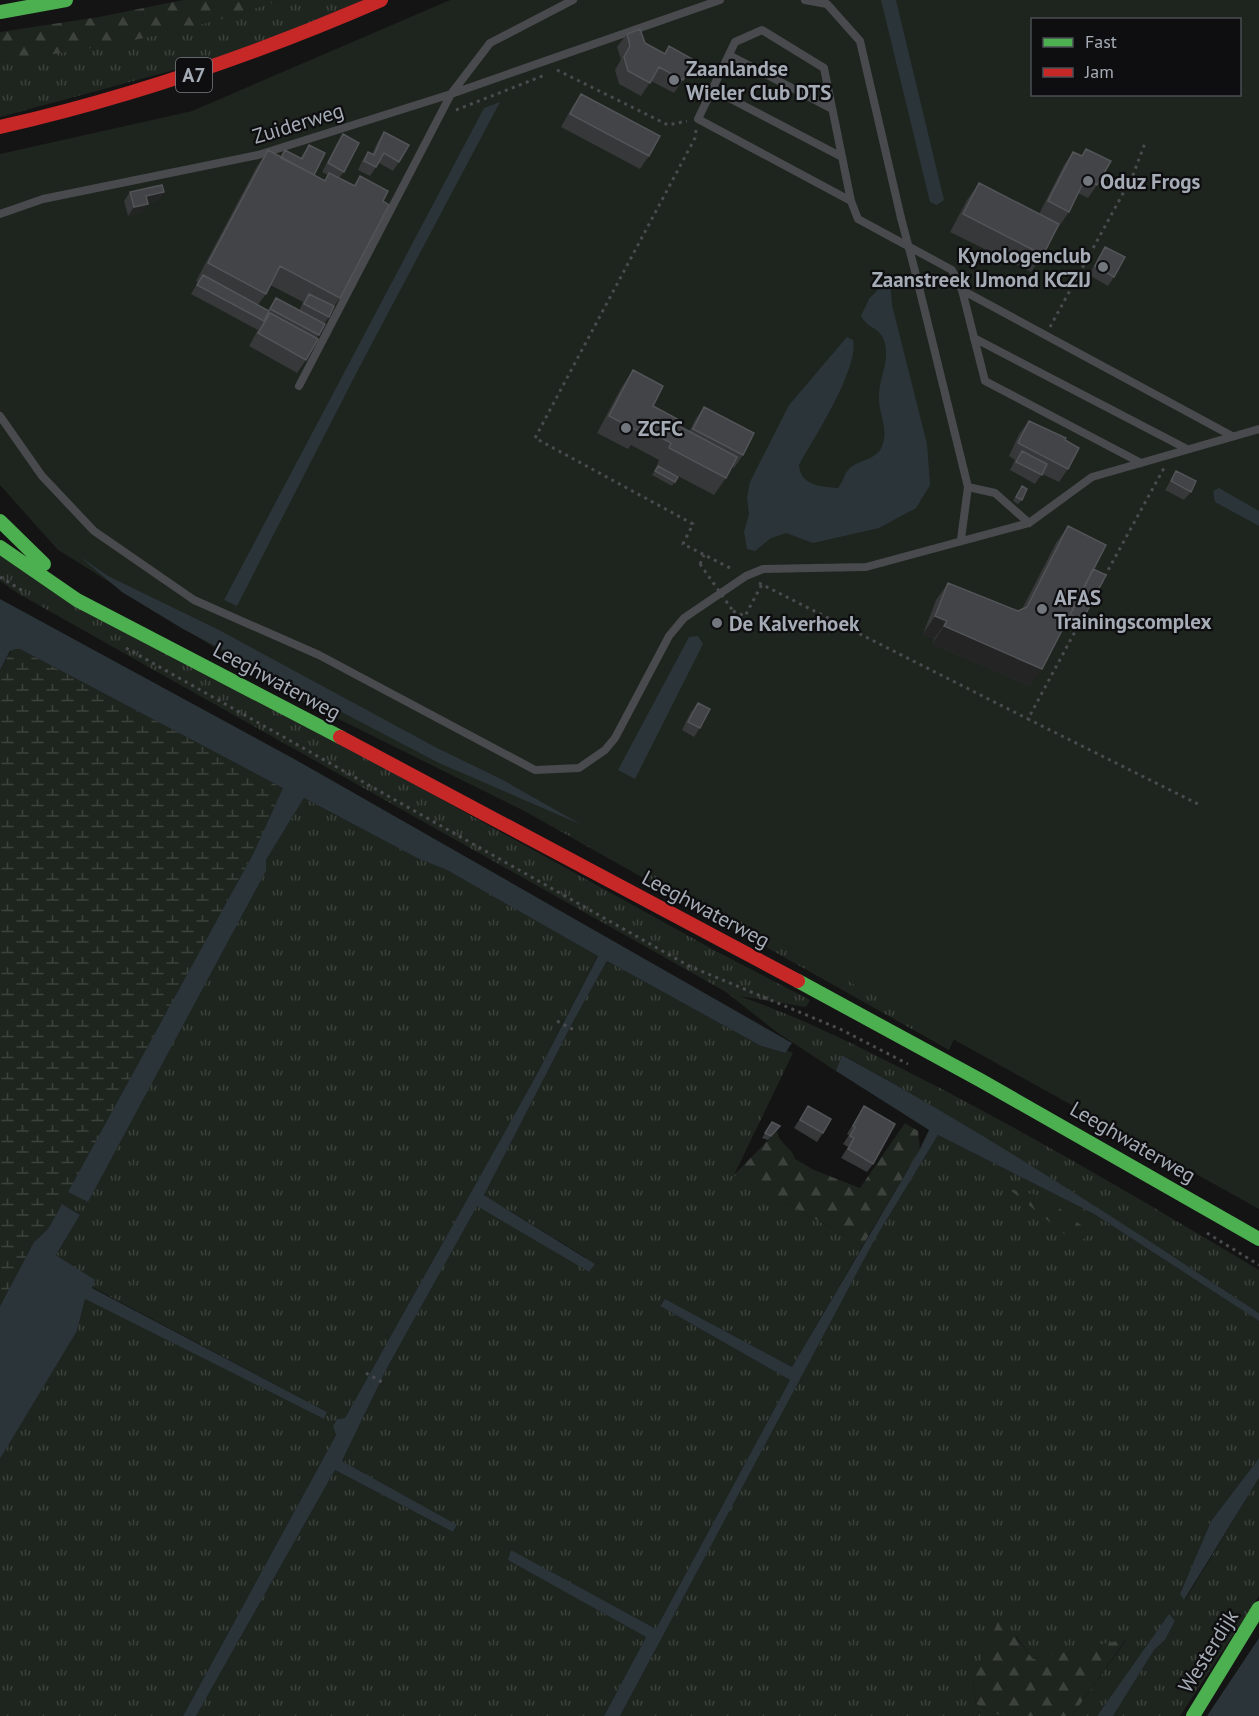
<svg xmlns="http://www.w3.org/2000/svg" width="1259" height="1716" font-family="'PT Sans',sans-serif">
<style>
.grass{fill:url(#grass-tufts)}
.forest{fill:url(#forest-firs)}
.wetland{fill:url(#wetland-marsh)}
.pitch{fill:#1e241e;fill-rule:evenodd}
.water{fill:#2b3539}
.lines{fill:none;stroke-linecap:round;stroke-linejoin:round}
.path{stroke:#4a4b4e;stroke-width:3;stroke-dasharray:3 4.5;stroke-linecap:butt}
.lane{stroke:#484a4d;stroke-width:8}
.fast{stroke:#4caf50;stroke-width:14}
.jam{stroke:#c62828;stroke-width:14}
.path-bridge{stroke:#4a4b4e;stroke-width:3;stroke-dasharray:3 4.5;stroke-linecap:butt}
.lane-bridge{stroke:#484a4d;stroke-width:8}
.wall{fill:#363839;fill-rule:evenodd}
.shaded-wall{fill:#242425}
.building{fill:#424447;stroke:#525458;stroke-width:1.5}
.poi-dot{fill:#72777d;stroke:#0e0e10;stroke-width:2}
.labels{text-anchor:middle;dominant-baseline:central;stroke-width:4.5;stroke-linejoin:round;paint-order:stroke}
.shield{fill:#0e0e10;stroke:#787d84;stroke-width:1.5}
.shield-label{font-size:20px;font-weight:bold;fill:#a5acb5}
.poi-label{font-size:21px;font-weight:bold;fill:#a5acb5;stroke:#0e0e10;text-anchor:start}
.street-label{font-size:21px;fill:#a5acb5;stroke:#0e0e10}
</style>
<defs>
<pattern id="grass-tufts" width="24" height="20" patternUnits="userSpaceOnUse" patternTransform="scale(1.5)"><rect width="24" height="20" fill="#1e241e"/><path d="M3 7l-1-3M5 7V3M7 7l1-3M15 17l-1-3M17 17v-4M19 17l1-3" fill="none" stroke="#3c413c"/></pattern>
<pattern id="forest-firs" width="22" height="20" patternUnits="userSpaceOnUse" patternTransform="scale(1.5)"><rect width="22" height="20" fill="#1e241e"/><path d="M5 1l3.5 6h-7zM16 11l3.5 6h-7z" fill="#3c413c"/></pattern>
<pattern id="wetland-marsh" width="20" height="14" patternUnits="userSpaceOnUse" patternTransform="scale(1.5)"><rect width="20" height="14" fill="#1e241e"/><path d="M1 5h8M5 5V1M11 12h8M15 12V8" fill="none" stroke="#3c413c"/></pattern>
</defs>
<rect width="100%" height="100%" fill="#141414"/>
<path class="grass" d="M280,0H363L241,52L0,117V62C95,48 189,31 280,0Z
M0,555L714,950L810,1000L806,1007L739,996C809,1020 875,1055 942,1089C1050,1146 1154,1207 1259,1270V1313C1122,1223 986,1134 843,1055L836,1071L778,1033L726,992L19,594L0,581Z
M439,763L963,1020L949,1050Z
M304,798L419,859L447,870L598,955L537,1074L345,1418L337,1419L333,1426L336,1435L183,1716H0V1459L77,1331L85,1299L324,1419L327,1412L92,1287L94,1280L56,1255L80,1215L62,1204L68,1192L88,1201L266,871V860Z
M607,961L761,1046L784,1053L787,1050L793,1053L734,1175L863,1245L792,1367L665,1299L660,1306L790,1380L656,1629L511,1551L509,1560L646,1637L604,1716H196L335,1470L453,1532L457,1526L342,1461L387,1368L477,1205L589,1272L585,1257L484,1195L574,1020Z
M938,1135L1094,1214L1259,1321V1458L1211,1521L1180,1594L1185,1600L1259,1478V1596L1180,1716H1113L1154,1650L1165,1640L1175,1621L1169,1615L1097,1716H1072L1126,1640L1033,1659L1016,1636L973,1678L976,1704L1002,1716H620L875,1239Z"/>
<path class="forest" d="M183,0H280C190,33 94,49 0,62V32L99,17Z
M905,1123L918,1131L920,1149L863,1245L734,1175L777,1131C779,1144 792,1147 795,1159L814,1170L860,1188Z
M1009,1189L1045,1197L1091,1233L1077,1244Z
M1000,1617L1033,1659L1126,1639L1072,1716H1002L976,1704L973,1678Z"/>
<path class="wetland" d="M13,648H18L283,788L253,854L62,1204L48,1229L34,1242L0,1306V670Z"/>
<path class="pitch" d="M450,0H1259V1209L684,890L292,696L58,550L0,485V154L192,111ZM1032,20H1240V94H1032Z"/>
<path class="water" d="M881,0H896L944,200L937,205L930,202Z
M500,102L360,366L237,606L224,600L484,108Z
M890,277L892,305L927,444L930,485L916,508L879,528L813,543L786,533L771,538L755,551L747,549L744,532L749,514L747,498L750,482L789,405L847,337L853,340C859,369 814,438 799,465C800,485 821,487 838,488C843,482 844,474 849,469C858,460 872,461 880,450C891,432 878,414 879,396C879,376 892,358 883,338C878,327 867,328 861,316L869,299Z
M1219,488L1259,511V526L1215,502L1213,491Z
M79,556L108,576L219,630L437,748L501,779L582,825L439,763L183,629L122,592Z
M0,599L296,760L792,1043L785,1053L761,1046L607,961L574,1020L484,1195L595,1264L589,1272L477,1206L387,1368L342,1461L457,1525L453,1532L335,1470L196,1716H183L336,1435L333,1426L337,1419L345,1418L537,1074L598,956L447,870L419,859L304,798L266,860V871L88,1202L68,1192L253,854L283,788L18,648L10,651L0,670Z
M698,636L703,644L635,779L618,770L689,637Z
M842,1055C986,1133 1122,1223 1259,1313V1321L1094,1214L938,1135L875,1239L620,1716H604L646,1637L508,1560L511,1550L656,1629L790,1380L660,1306L665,1299L792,1367L920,1149L929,1130L836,1071Z
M62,1204L80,1215L56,1255L95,1280L92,1288L327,1412L324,1419L85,1299L77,1331L0,1459V1306L34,1242L48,1229Z
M1259,1458V1478L1184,1600L1180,1594L1211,1521Z
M1169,1614L1175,1621L1165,1640L1154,1650L1113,1716H1097Z
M1259,1638V1716H1207Z"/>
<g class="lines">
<path class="path" d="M557,70L668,125L687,121
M456,110L545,75
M696,130L695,138L535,438L693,524L683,544L734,570
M1050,327L1133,175L1145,143
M700,564L704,555
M0,577L23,591
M759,583L1028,719
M1101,583L1164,468
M733,611L745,616L762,584
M1078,626L1028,719L1202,806
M126,648L689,966L840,1029L908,1064
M557,1021L574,1030
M1207,1233L1259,1265
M366,1373L382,1382"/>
<path class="lane" d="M805,0L827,4L860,41L901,218
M729,55L832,109
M712,89L842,157
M851,201L824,68L762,30L735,42L698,119L851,201L858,219L952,270L962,290L1232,436
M0,214L43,199L258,155L451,94L490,43L573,0
M915,271L968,487L961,539
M962,290L985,381L1141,463
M974,338L1187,449
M299,386L451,94L720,0
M0,416L42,476L94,531L194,600L319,655L535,770L579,768L605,750L615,738L669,636L684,618L746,576L763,569L866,567L1029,523L1092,477L1259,429
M968,487L995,493L1029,523"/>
<path class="fast" d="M0,12L66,0
M0,521L44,564
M0,547L77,600L340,737
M798,981L980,1080L1259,1239
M1193,1716L1259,1608"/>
<path class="jam" d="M0,127C132,97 257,54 381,0
M340,737L798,981"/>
<path class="path-bridge" d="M700,564L733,611"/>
<path class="lane-bridge" d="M901,218L915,271"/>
</g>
<path class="wall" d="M627,34L664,53L669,46L683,80L674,93L651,81L641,96L619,84L615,70L621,59L617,47Z
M581,94L649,156L640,169L561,127L572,107Z
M384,132L399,162L393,171L379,163L370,176L358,170L362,161L368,152L372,154L378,141Z
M343,134L344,172L339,178L353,186L360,176L383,201L340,298L333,308L329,317L324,324L306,360L297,373L249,346L260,326L258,330L191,294L198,282L196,281L256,168L268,150L280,157L285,150L300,158L309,145L314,175L324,180L328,175L322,172L337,143ZM270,285L303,302L299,311L276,298L268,310L258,305L266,294Z
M1086,149L1097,185L1088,198L1078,193L1069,212L1060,225L1059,224L1043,255L1031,272L950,232L967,200L979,183L1039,214L1064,165L1073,152L1081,156Z
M130,192H164L158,200L148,203L142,212L128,216L124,201Z
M1105,247L1114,277L1108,286L1089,275L1099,256Z
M633,370L653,406L681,427L689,432L695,420L704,407L743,455L734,468L732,467L726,478L714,495L657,465L659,460L631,445L628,449L597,433L621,388Z
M1029,421L1065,440L1068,469L1059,482L1042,474L1035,484L1010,470L1015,460L1009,456L1019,434Z
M658,466L678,477L672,486L652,475Z
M1176,471L1191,492L1184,500L1165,490Z
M1022,486V500L1018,504L1013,501Z
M1068,526L1093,569L1082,621L1076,630L1065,624L1030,686L932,644L934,639L923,634L936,600L948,583L1018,611L1022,609L1056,543Z
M698,703L700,728L694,737L682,730L691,712Z
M808,1106L823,1133L817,1142L794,1128Z
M864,1106L873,1164L867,1172L841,1158L848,1147L843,1144L849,1135L847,1134Z
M772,1122L780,1126L768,1140L762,1138Z"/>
<path class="shaded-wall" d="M164,192L158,200L140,205L146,196Z
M148,204L142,212L128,216L134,207Z
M935,616L947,621L934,639L923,634Z
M944,626L1042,669L1030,686L932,644Z"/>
<path class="building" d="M640,29L645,43L665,54L669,46L694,60L683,80L659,67L650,83L628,71L624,57L630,46L627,34Z
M581,94L660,136L649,156L570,114Z
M384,132L409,145L399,162L384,153L376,167L364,161L368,152L374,155Z
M343,134L359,143L344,172L328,163Z
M309,145L325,153L314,175L281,158L285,150L302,159Z
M1086,149L1111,161L1097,185L1085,179L1069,212L1048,201L1073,152L1082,156Z
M268,150L325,181L329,173L355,186L360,176L388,191L383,201L389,205L340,298L280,266L266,294L208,263Z
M979,183L1059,224L1043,255L963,214Z
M162,185L164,192L146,196L148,204L134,207L130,192Z
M1105,247L1125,257L1114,277L1095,266Z
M203,275L269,311L264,321L197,285Z
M309,294L334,306L329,317L304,304Z
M276,298L325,324L319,335L270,309Z
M270,313L318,339L306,360L258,333Z
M633,370L663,386L653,406L683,422L681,427L737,457L726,478L669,448L671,443L642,427L640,432L609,416Z
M704,407L754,433L743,455L693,429Z
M1029,421L1066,438L1065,440L1079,448L1068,469L1018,443Z
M1022,451L1047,464L1042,475L1016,462Z
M658,466L678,477L675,482L655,471Z
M1176,471L1196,481L1191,492L1171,481Z
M1022,486L1027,489L1022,500L1016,497Z
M1068,526L1106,545L1042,669L944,626L947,621L935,616L948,583L1018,611L1027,607Z
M1093,569L1106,575L1082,621L1070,615Z
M698,703L710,709L700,728L688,722Z
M808,1106L831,1119L823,1133L800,1120Z
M864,1106L895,1124L873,1164L848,1149L854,1138L850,1136L855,1127L853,1126Z
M772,1122L780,1126L771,1136L765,1133Z"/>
<g class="poi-dot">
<circle cx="674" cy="80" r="6"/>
<circle cx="1088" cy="181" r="6"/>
<circle cx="1103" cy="267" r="6"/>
<circle cx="626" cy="428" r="6"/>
<circle cx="1042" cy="609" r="6"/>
<circle cx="717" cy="623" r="6"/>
</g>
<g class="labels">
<rect class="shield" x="176" y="58" width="36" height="34" rx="4.5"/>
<g class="shield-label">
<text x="194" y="75">A7</text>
</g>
<g class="poi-label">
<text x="686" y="68">Zaanlandse<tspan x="686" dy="24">Wieler Club DTS</tspan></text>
<text x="1100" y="181">Oduz Frogs</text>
<text x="1091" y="255" text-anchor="end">Kynologenclub<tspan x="1091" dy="24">Zaanstreek IJmond KCZIJ</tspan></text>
<text x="638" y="428">ZCFC</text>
<text x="1054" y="597">AFAS<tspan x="1054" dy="24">Trainingscomplex</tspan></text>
<text x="729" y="623">De Kalverhoek</text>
</g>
<g class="street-label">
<text transform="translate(298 123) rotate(-17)">Zuiderweg</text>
<text transform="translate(277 681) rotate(28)">Leeghwaterweg</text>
<text transform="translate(706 909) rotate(28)">Leeghwaterweg</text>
<text transform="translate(1133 1142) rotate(30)">Leeghwaterweg</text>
<text transform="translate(1208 1651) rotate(-58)">Westerdijk</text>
</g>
</g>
<rect x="1031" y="18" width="210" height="78" fill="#0e0e10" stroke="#4a4d52" stroke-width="1.5"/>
<rect x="1043" y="38" width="30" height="9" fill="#4caf50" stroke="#4a4d52" stroke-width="1.5"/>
<text x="1085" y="48" font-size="18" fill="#a5acb5">Fast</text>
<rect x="1043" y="68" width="30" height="9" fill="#c62828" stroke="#4a4d52" stroke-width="1.5"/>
<text x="1085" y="78" font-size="18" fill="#a5acb5">Jam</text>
</svg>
